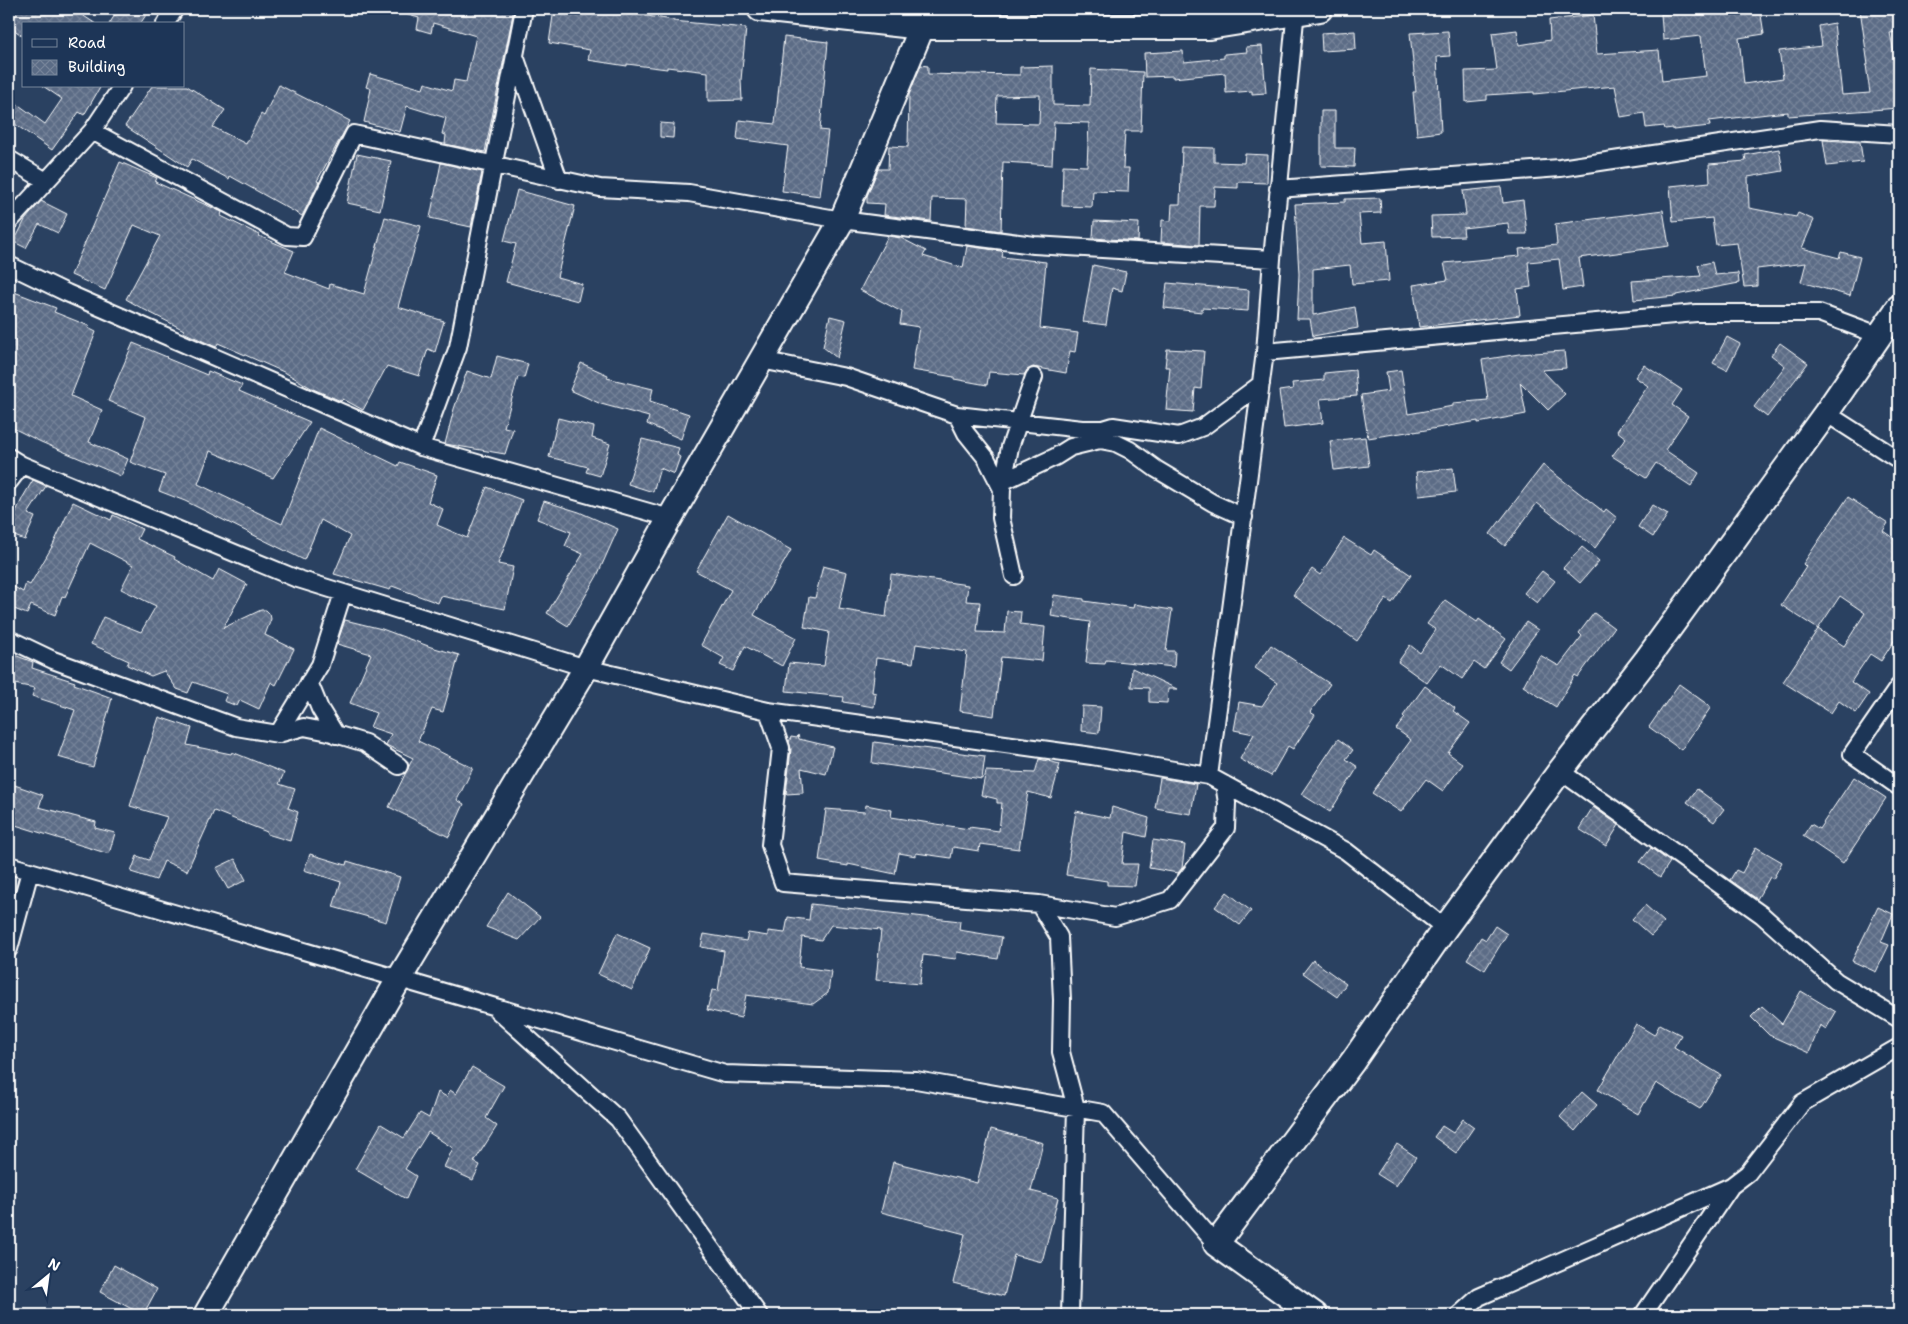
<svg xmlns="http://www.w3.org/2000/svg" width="1908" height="1324" font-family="'Shantell Sans',sans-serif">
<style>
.building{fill:url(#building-cross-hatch);stroke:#fff;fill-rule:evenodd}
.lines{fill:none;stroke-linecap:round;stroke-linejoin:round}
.street-casing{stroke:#fff;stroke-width:20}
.secondary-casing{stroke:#fff;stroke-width:28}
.street{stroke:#1d3557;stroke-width:16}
.secondary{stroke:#1d3557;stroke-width:24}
</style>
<defs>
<pattern id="building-cross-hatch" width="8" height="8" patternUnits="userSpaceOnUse" patternTransform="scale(1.25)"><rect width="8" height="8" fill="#5b6c86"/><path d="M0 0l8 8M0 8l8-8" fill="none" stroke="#748298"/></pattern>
</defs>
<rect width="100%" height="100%" fill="#2a4161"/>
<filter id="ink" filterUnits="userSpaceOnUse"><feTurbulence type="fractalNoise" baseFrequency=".02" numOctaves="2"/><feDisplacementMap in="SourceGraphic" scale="10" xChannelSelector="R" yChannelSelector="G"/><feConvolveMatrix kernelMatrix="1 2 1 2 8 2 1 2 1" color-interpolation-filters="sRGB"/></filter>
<g filter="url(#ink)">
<path class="building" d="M9,9H73L96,24H24V37L9,26Z
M119,9H150L140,24H109Z
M399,9H514L485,152L445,144L446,135L442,134L446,118L407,106L400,132L364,122L371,89L366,87L370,74L423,89L425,83L452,91L454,80L466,82L476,36L433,23L431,33L417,29L419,18L398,12Z
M554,9H602L673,20V21L746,28L741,80L742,100L708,101V72L667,67V69L627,64V66L588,60L590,50L549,43Z
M1678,9H1760L1764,34L1739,38L1744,84L1783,78L1779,51L1822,46L1819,26L1834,23L1842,95L1870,93L1866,65H1868L1860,9H1888L1894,12L1897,32L1890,33L1899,76V108L1788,116V112L1768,114L1709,121L1710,126L1673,130V128L1665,129L1664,126L1646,128L1644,113L1621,117L1615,86L1534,94V92L1487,95V100L1466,102L1465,71L1497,70L1492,33L1517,30L1519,45L1550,40L1549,20L1593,15L1597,54L1659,50L1662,81L1706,76L1701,36L1663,40L1661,14L1678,12Z
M1355,31L1356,49L1322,51L1321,33Z
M1448,31L1450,56L1437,57L1441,132L1417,135L1413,92H1416L1410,33Z
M784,37L828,42L820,130L828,131L820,196L782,191L788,146L737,139L739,120L775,124Z
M1262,46L1266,93L1252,94V91L1226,93L1225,73L1173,78V76L1145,77L1144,53L1183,51L1184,62L1224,58V54L1247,52L1246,47Z
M921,65L928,66V74L967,75V74L1020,75V67L1053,66V105L1090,106L1091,69L1143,72L1141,131H1125L1123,168H1129L1128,192L1093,191L1092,207L1062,206L1063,165L1087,166L1089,123L1054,122L1052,165L1003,162L1001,231L966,226L967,199L932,198L931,221L884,215L885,204L867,203V196L878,169H888L889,146L908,147L909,95ZM1040,95L1039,124L996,123L997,96Z
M279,85L350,121L317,181L319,182L302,216L230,176L229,179L192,159L187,167L125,126L152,86H187L225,110L213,127L246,144L261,114L264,116Z
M43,86H101L84,115L79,112L52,150L9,120V98L45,124L62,99Z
M1321,111H1335V148H1355L1354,167L1321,166Z
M660,123L674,124L673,138L660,137Z
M1823,140L1860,142L1863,162L1827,166Z
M1182,147L1214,148V162L1244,163L1245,154L1268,155L1267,183L1238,182V188L1215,187L1214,206H1200L1199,245L1161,242L1162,220L1171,221L1172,204H1180Z
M1779,149L1783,171L1748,177L1749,208L1796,217L1798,213L1814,220L1802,248L1839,258L1841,252L1860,257L1850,296L1801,282L1806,263L1757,269V286L1744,287L1737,243L1716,245L1712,218L1673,222L1670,186L1710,182L1709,164L1746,161L1745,155Z
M357,154L391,161L380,210L347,203Z
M120,162L157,178L155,182L222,212L221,216L260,235L259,236L294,251L285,272L329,289L330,284L364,294L385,217L421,226L398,307L444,321L435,352L428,349L419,376L387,366L363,410L343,399L341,401L313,389L286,373L218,343L216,347L183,332L184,330L143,309L126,299L160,236L134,225L105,290L71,275Z
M441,163L482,172L471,227L430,218Z
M1501,187L1503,203L1523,200L1527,234H1509L1508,223L1463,228L1464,236L1432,237L1431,216L1466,215L1463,191Z
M517,190L575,206L557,277L582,284L578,301L506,282L516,244L504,241Z
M1380,198L1381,213L1359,214L1362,243L1386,241L1389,281L1352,284L1350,265L1313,269V315L1355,307L1358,328L1313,336L1310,319H1297L1299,274L1295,204L1345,202V199Z
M41,201L67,214L58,233L39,224L26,248L14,242L25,220Z
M1663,210L1669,246L1579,258L1583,287L1563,290L1559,259L1528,262L1531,287L1517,289L1520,315L1419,327L1413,285L1448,280L1444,263L1520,256L1519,249L1557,245L1555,224Z
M1094,221L1139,223L1138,241L1093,238Z
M888,236L901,238L926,251L923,256L963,268L967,246L1001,251L1003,253L1002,257L1046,262L1040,328L1078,333L1075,352L1070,351L1066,373L1033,367L1027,370L1024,375L989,372L987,385L954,379V377L912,370L919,327L900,324L902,312L860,290Z
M1712,262L1715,275L1738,273L1739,283L1676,295V296L1634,300L1632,281L1701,276L1698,265Z
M1093,265L1126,272L1122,291L1112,288L1106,325L1083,322Z
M1167,283L1249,290L1248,311L1202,308V312L1164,308Z
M9,290L56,308L54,312L89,326L88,328L96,332L71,396L102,410L89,442L128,459L121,476L41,442L9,426Z
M830,316L846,320L837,358L823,347Z
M1727,337L1740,344L1727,370L1713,363Z
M133,343L167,357L166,358L207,375L208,371L242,385L239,391L310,422L273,478L210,451L198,484L282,524L319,428L398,466L400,462L437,475L428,502L443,509L437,525L467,538L487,487L522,500L498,564L513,567L505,609L441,596L438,603L392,586L390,590L334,574L350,536L321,520L304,560L185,501L159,491L165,475L130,462L146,417L108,401Z
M1780,343L1808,363L1767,417L1754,407L1785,366L1771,355Z
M1167,349L1204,351L1201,389L1195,388L1193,412L1166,410L1170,367H1165Z
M1564,351L1566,368L1542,370L1565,394L1548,410L1520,382L1526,414L1478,423V421L1414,432V431L1368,438L1361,395L1389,391L1386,372L1401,370L1408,414L1453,406V403L1488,400L1482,360L1519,354Z
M497,356L528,364L524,378L518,377L504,427L513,429L505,454L445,444L454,409L467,371L491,379Z
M581,363L608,375L607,378L653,389L650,401L689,414L681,439L647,424L649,417L601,404L570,390Z
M1644,365L1682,390L1672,405L1688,416L1665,450L1699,473L1691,486L1656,463L1646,478L1612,456L1626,438L1617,431L1648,386L1635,377Z
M1355,370L1357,396L1320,399L1323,423L1284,428L1279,391L1293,389L1292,383L1324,380V373Z
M558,418L594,427L592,438L610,444L600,476L586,472L588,467L549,457Z
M1365,437L1369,466L1334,470L1330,441Z
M642,439L679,448L677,455L680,457L674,474L660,468L653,492L628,484Z
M1543,465L1604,512L1606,509L1617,518L1595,548L1537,503L1505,546L1490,534Z
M1453,468L1456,492L1419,496L1416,472Z
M33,480L46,486L28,514L35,517L25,540L9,534V526L23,497Z
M1848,497L1888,523L1883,531L1899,542V633L1881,661L1870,654L1851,682L1869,694L1856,713L1839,701L1831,713L1783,682L1818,629L1781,605L1806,567L1803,564ZM1840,596L1865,613L1844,646L1818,629Z
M544,501L579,512L618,529L597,576L568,626L547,613L583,554L565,546L571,532L537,519Z
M73,502L111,520L113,515L142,529L137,539L175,557L174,559L213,581L219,569L247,584L223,628L261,610H266L270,614L271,619L265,635L294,649L276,685L271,682L259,709L240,700L237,706L224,701L227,694L193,682L188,693L177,689L164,671L151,676L127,665L129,661L91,644L103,617L141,632L156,606L121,589L133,565L90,543L65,597L62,596L55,615L31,605L27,614L9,607V584L23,592L26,583L30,585L53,545Z
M1652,505L1668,514L1653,537L1638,527Z
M728,514L791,550L754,615L796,638L782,666L745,646L733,671L720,665L724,658L701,645L731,590L696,571Z
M1344,538L1371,555L1374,550L1411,575L1392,603L1386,599L1357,641L1293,595L1312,569L1320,575Z
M1582,547L1599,561L1580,583L1563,568Z
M823,566L847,572L839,609L886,617L891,574L968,585L966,601L980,602L977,632L1005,633L1007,611L1021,612L1020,624L1045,627L1042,661L1001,657L994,716L960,711L967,652L916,644L913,663L876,658L872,692L876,693L874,707L843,702L844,697L786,691L789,663L824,666L829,632L804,627L809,597L815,598Z
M1542,571L1555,581L1537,603L1524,593Z
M1054,595L1084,599V601L1133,608L1134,604L1172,610L1166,651H1175L1174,667L1106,660L1105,664L1086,663L1090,622L1051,616Z
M1445,600L1477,622L1479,619L1506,639L1484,669L1474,662L1462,679L1441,664L1427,683L1398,662L1410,645L1420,653L1436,630L1427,624Z
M1594,613L1614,628L1578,677L1575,675L1556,707L1523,686L1540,655L1559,666L1582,636L1579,633Z
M345,620L382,629L431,647L459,655L443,712L432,709L418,741L473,768L457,800L464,804L449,837L389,807L413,758L386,745L391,734L370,727L376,713L350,703L371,654L337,644Z
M1526,622L1538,630L1509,669L1499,662Z
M1271,645L1330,684L1310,712L1315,715L1293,749L1288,746L1271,776L1240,759L1254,734L1234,730L1239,702L1262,706L1277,683L1255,668Z
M9,653L33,662L32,668L75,682L74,684L112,698L93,767L58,757L75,710L32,696L35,688L9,683Z
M1132,668L1177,689H1168L1167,703L1149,702V688L1131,687Z
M1679,684L1711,707L1681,750L1649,727Z
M1425,686L1455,708L1453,711L1470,723L1448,753L1463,764L1443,791L1426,779L1401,812L1372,793L1411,740L1396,729L1405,718L1403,716Z
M1082,706L1101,707L1099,733L1081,731Z
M159,717L192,728L187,745L231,754L232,752L284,773L279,784L295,789L288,808L298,812L290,841L267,834V832L214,811L187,871L164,861L156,880L131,872L137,856L149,860L167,817L130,806Z
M798,735L799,739L833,747L826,774L801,768L803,793L786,794L791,749L789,742L791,737L797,738Z
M1338,739L1353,750L1346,759L1358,767L1330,812L1301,794Z
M874,742L985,756L982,779L872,763Z
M1039,759L1060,764L1051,798L1028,792L1019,849L980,844L979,851L953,847L951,858L916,853V856L899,853L895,874L848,864V866L819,861L826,809L865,812L866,805L892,810L891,817L969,829V827L999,831L1002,803H997V799L981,795L986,771L1035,773Z
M1854,777L1886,798L1843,863L1803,836L1811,824L1819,829Z
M1160,778L1196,784L1191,814L1155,808Z
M9,783L43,795L39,807L96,822L95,828L115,833L109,854L9,823Z
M1697,789L1724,809L1714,822L1687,802Z
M1112,807L1149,818L1146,837L1126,832L1122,864H1138L1135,886L1107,885V881L1066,875L1076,811L1110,818Z
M1593,807L1619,825L1606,846L1579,829Z
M1153,840L1185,845L1182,868L1178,873L1149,868Z
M1756,847L1782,862L1773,879L1770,877L1757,899L1730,880L1736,870L1742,873Z
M1651,848L1670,862L1660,877L1640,862Z
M310,854L346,865L347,861L400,877L386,922L333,907L341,882L304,870Z
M235,859L246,880L228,889L216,868Z
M508,892L540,917L519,940L486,927Z
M1227,892L1251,911L1240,925L1215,907Z
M811,904L960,921L959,930L1002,937L998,959L957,952L956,959L923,955L920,984L876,980L881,930L831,925L821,940L802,937L799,967L831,971L828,993L813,1004L746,995L741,1018L707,1010L712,990L718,991L724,951L701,947L704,934L746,941L748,933L768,936V931L785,933L788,917L809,920Z
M1645,905L1664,922L1651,936L1632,919Z
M1878,907L1893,914L1881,942L1889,945L1876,972L1852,961Z
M1495,926L1507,934L1485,970L1467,959L1481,937L1486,940Z
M617,933L650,948L632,990L598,974Z
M1313,960L1346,984L1337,997L1303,973Z
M1801,991L1836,1012L1826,1029L1820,1025L1809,1053L1769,1035L1751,1017L1762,1006L1782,1024Z
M1636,1024L1654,1035L1660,1024L1681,1035L1674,1047L1721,1075L1700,1109L1656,1083L1638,1114L1598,1090Z
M472,1067L504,1086L486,1118L497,1126L474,1162L480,1165L473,1180L444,1167L453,1148L428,1132L405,1169L416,1176L406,1199L355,1169L381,1124L404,1138L420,1113L429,1118L438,1092L447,1097L450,1090L456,1094Z
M1582,1092L1597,1105L1575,1131L1560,1117Z
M1463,1119L1474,1127L1456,1153L1434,1137L1442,1126L1453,1133Z
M991,1129L1043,1143L1031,1191L1058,1198L1042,1262L1014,1255L1004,1296L953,1283L965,1234L881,1212L893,1162L977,1183Z
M1397,1144L1416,1157L1396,1186L1377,1174Z
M114,1265L157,1289L143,1315L100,1292Z"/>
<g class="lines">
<g class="street-casing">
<path id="street" d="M165,24L175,9
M516,59L559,180
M92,131L287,236L303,237L354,134L600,188L689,193L842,220L1034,245L1272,259
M9,159L46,181
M1278,189L1560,168L1820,129L1899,134
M9,222L92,131L122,86
M9,265L67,293L421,447L670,518
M1265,352L1696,313H1819L1881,336
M761,360L846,377L957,415L1082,429H1103L1113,426L1179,436L1203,427L1261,384
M1826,413L1899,460
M957,415L966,433L986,458L1002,489
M421,447L458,347L524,9
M9,457L22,465L295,578L586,668L768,711L1092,756L1209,776L1346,851L1445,928
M1004,481L1055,457L1071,447L1100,440L1116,443L1130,450L1156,469L1213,503L1244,517
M9,482L22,465
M1014,576L1001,518L1002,489L1010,447L1034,377
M9,639L53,660L236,727L278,734L320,665L343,593
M309,682L320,709L336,735
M1899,686L1852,754L1899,787
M768,711L781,748L770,845L783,883L1039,904L1115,917L1170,900L1226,828L1227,803L1224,784
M278,734L304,727L329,732L365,743L399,766
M1560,771L1762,915L1836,981L1899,1019
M1209,776L1265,352L1272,259L1296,9
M9,865L725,1074L916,1080L1103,1113L1216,1244
M1039,904L1059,937L1062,1000L1061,1052L1076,1108L1070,1315
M9,949L30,871
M497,1010L618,1119L759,1315
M1459,1315L1479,1297L1731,1186L1748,1173L1802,1103L1899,1047
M1643,1315L1731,1186"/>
</g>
<g class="secondary-casing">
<path id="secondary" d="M760,9L922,27H1209L1320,9
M206,1315L399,979L586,668L670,518L842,220L922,27
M1315,1315L1216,1244L1353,1061L1445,928L1560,771L1647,659L1826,413L1899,307"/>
</g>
<use href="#street" class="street"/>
<use href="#secondary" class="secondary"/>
</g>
</g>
<rect width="1908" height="1324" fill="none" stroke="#1d3557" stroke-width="30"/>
<rect x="15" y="15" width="1878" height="1294" fill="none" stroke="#fff" stroke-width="2" filter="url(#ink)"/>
<rect x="22" y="22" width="162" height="65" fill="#1d3557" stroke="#77869a"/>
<rect x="32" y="39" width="25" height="8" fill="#1d3557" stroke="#77869a"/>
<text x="68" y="48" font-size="15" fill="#ffffff">Road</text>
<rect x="32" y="60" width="25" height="15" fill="url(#building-cross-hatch)" stroke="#77869a"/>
<text x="68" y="72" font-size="15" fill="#ffffff">Building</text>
<g transform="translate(48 1276) rotate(29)" stroke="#1d3557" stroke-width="4" paint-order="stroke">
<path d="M0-4L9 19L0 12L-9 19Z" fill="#ffffff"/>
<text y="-8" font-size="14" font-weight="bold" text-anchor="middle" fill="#ffffff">N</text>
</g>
</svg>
